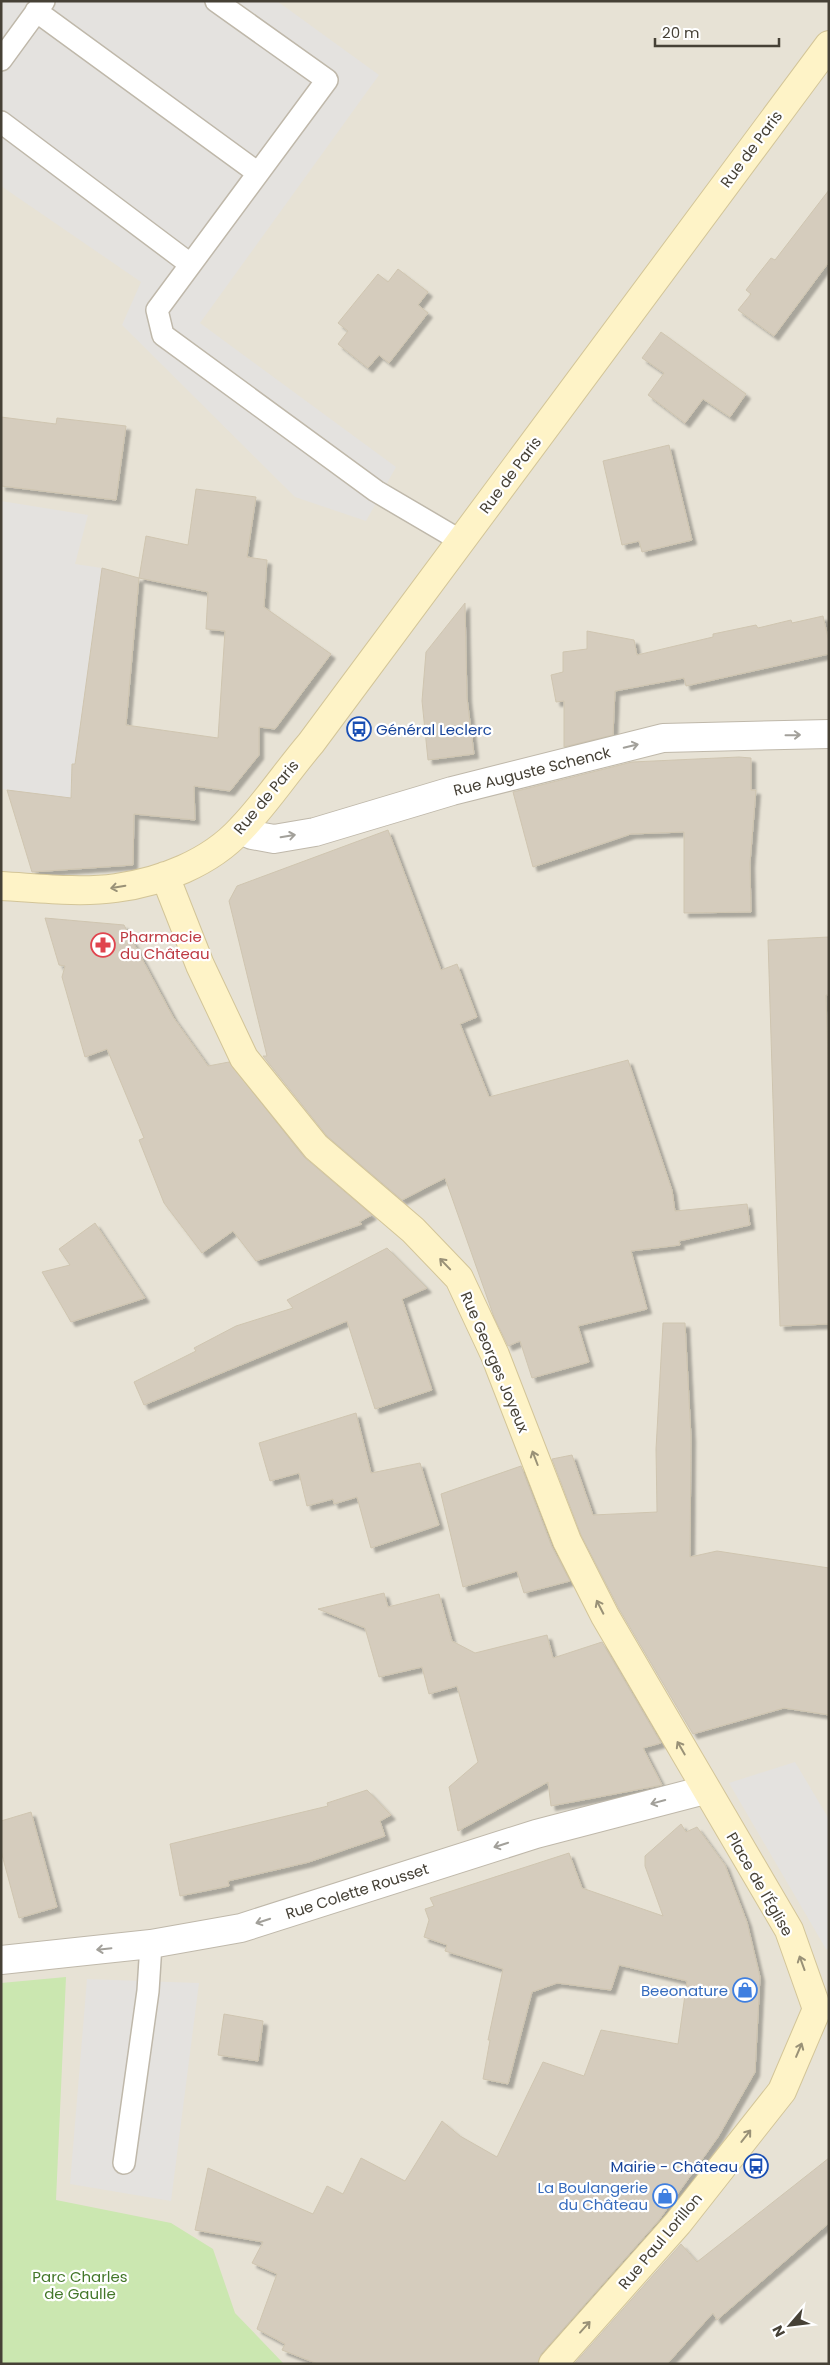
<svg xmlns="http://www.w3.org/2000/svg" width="830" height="2365" font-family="Poppins,sans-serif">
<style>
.residential{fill:#e7e2d5}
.green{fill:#cbe7b0}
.parking{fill:#e4e2df}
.building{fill:#d5ccbd;stroke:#cfc5b0;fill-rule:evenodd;filter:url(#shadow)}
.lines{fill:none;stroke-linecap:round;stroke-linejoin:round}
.lane-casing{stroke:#bfb8aa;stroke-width:24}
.street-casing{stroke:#bfb8aa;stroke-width:30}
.secondary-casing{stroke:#d3c598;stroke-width:30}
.lane{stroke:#fff;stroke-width:21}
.street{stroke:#fff;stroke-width:28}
.secondary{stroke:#fef3c7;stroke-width:28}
.oneway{stroke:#a2a09a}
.oneway2{stroke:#999177}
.labels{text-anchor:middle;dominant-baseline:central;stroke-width:4.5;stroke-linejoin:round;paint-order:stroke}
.street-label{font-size:15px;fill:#464136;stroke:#fff}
.transit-label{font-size:15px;fill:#164399;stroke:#fff;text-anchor:start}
.health-label{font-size:15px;fill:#be3a42;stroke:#fff;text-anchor:start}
.shop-label{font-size:15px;fill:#366cbe;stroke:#fff;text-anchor:end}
.park-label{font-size:15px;fill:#43772a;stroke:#fff}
</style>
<defs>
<filter id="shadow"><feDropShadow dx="4.5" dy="4.5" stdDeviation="1" flood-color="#0004"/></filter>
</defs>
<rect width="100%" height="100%" fill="#f3f0e7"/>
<path class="residential" d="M1,1H829V2364H1Z"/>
<path class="green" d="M66,1977L56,2200L171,2223L213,2249L235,2313L284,2364H1V1983Z"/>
<path class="parking" d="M1,1H277L379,75L200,323L396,467L366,521L295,497L122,325L141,282L1,186Z
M1,501L88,515L75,564L102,568L71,798L1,789Z
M795,1762L829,1819V1950L826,1949L729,1783Z
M87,1979L199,1983L171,2201L70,2184Z"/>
<path class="building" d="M829,190V262L774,336L738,310L751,294L746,290L756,277L771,258L775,260Z
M398,269L428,292L418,305L428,313L389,363L379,355L368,368L338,344L348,331L338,323L378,274L388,282Z
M661,332L746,394L730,417L703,399L685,423L648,395L664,373L642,358Z
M1,417L56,424L57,418L126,426L116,500L1,486Z
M669,445L692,540L642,552L639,541L622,545L603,461Z
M196,489L256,497L247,557L267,560L264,607L331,654L275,729L259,727V755L230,791L194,786L195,820L134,814L133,865L32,872L7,790L71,798L72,764H75L102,568L139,578L146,536L188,545ZM139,578L208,592L206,629L225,631L218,738L126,725Z
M465,603L467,698L474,754L428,760L422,701L426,652Z
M823,616L829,642V654L686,686L684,678L615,691L613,735L564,747V701L556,702L551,675L563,672V652L587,649V631L634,640L637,655L713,637V634L756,625L758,628L791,620L792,623Z
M739,757L751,758V790H756L750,863L751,912L684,913V832L631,834L533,867L513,792L632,762Z
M388,830L441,970L457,964L477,1017L460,1024L489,1097L628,1060L672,1190L675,1211L747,1204L750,1225L679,1241L680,1245L631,1251L647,1309L578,1326L589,1362L532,1378L520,1341L508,1346L494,1317L445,1178L402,1200L327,1136L263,1056H267L229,901L237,886Z
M45,918L124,925L173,1017L208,1066L229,1062L304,1157L372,1215L359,1222L362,1224L256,1261L233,1231L202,1253L164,1203L139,1140L144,1138L107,1049L85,1057L62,977L65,966L59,965Z
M829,937V995H826L829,1093V1324L780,1326L768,940Z
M95,1223L145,1298L71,1322L42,1272L70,1265L59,1249Z
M387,1248L427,1288L402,1299L432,1390L375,1409L347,1321L144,1405L134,1382L196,1351L194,1348L236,1326L293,1308L287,1300Z
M663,1323H685L691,1437L690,1557L717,1551L829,1568V1715L784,1708L693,1734L619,1609L581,1535L552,1459L572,1455L593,1515L657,1512L656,1449Z
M356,1413L371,1473L420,1463L439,1525L371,1548L357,1497L334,1504L333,1499L307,1506L299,1473L270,1481L259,1443Z
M521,1466L552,1547L570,1581L524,1593L517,1571L463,1587L441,1494Z
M384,1593L388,1607L439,1594L452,1641L475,1653L547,1635L553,1658L602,1642L661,1743L643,1748L662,1785L551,1806L548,1782L458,1831L449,1787L478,1762L457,1686L429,1694L422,1667L379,1677L365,1628L318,1609Z
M367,1790L391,1815L380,1821L385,1836L309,1862L228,1881L229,1886L180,1896L170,1844L328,1806L327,1803Z
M31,1812L57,1907L19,1918L1,1851V1821Z
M681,1824L686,1832L697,1827L725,1865L747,1922L760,1977L755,2072L718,2137L659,2220L541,2354L538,2364H318L282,2350L285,2344L257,2329L277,2274L252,2263L263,2242L195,2230L208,2168L313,2214L327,2186L343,2194L361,2158L405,2181L442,2121L460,2136L497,2157L543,2062L584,2076L601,2030L678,2044L687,1981L619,1965L611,1990L557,1983L532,1992L508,2084L483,2079L490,2040H488L503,1969L445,1951L447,1945L424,1937L429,1920L425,1909L434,1906L430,1898L569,1853L582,1888L663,1916L645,1866V1856Z
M224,2014L263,2021L258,2061L218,2055Z
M829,2158V2223L717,2320L713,2313L667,2364H574L681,2244L697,2262Z"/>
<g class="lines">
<g class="lane-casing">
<path id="lane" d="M216,1L327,80L157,310L163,335L376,491L461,541
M36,11L258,173
M1,60L44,1
M1,122L190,264
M124,2163L148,1991L151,1944"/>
</g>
<g class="street-casing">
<path id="street" d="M241,830L252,835L274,839L315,832L452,791L663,738L829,734
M1,1960L151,1944L241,1928L536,1834L705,1790"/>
</g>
<g class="secondary-casing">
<path id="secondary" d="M165,876L200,965L244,1058L316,1147L413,1230L459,1278L495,1355L567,1541L605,1616L789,1930L817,2009L782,2091L678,2223L553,2364
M1,886C38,888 79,893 116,888C161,882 210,863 241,829C267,802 287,771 311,743L829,45"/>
</g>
<use href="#lane" class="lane"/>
<use href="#street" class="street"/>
<use href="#secondary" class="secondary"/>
</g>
<defs><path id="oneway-shaft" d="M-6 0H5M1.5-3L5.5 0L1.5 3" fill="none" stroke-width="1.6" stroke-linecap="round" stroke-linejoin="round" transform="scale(1.25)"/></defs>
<g class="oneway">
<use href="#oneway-shaft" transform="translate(793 735) rotate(-1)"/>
<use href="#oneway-shaft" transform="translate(631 746) rotate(-14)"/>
<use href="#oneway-shaft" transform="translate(288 836) rotate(-9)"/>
<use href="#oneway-shaft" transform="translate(658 1802) rotate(165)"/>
<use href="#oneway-shaft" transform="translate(501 1845) rotate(162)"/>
<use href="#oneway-shaft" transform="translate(263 1921) rotate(162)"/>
<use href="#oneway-shaft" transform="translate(104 1949) rotate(174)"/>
</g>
<g class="oneway2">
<use href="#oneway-shaft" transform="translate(118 887) rotate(170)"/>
<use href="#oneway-shaft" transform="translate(445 1264) rotate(-134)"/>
<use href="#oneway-shaft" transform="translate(535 1458) rotate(-111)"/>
<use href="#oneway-shaft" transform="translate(600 1607) rotate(-117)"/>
<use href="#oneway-shaft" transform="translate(681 1748) rotate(-120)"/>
<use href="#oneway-shaft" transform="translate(802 1963) rotate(-110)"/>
<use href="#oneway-shaft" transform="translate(799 2050) rotate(-67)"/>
<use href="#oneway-shaft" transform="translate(746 2136) rotate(-52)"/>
<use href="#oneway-shaft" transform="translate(585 2327) rotate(-48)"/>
</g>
<defs>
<g id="bus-ring" transform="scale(1.25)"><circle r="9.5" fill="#fff" stroke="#1a4fb4" stroke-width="1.5"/><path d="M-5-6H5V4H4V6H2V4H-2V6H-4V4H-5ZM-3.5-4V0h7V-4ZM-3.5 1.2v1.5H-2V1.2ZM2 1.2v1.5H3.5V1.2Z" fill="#1a4fb4"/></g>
<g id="pharmacy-ring" transform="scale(1.25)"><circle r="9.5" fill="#fff" stroke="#e0444e" stroke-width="1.5"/><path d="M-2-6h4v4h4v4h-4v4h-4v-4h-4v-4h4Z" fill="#e0444e"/></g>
<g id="shop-ring" transform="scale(1.25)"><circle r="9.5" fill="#fff" stroke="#3f7fe0" stroke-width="1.5"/><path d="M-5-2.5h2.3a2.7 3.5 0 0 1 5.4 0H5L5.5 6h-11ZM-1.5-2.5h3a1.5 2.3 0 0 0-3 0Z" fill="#3f7fe0"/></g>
</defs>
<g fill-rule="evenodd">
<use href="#bus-ring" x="359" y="729"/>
<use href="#pharmacy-ring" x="103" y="945"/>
<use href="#shop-ring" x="745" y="1990"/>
<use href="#bus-ring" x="756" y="2166"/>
<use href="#shop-ring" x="665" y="2196"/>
</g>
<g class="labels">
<g class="street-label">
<text transform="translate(751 149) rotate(-53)">Rue de Paris</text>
<text transform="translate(510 475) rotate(-53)">Rue de Paris</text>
<text transform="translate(532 771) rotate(-14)">Rue Auguste Schenck</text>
<text transform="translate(266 797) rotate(-50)">Rue de Paris</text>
<text transform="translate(495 1362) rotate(67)">Rue Georges Joyeux</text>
<text transform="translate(760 1884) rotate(60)">Place de l'Église</text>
<text transform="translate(357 1891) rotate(-18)">Rue Colette Rousset</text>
<text transform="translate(660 2241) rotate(-50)">Rue Paul Lorillon</text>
</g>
<g class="transit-label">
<text x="376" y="729">Général Leclerc</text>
<text x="738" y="2166" text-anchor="end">Mairie - Château</text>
</g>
<g class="health-label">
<text x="120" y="936">Pharmacie<tspan x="120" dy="17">du Château</tspan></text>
</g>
<g class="shop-label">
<text x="728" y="1990">Beeonature</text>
<text x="648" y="2187">La Boulangerie<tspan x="648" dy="17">du Château</tspan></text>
</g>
<g class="park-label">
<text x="80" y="2276">Parc Charles<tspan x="80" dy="17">de Gaulle</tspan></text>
</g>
</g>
<rect width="830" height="2365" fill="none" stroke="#464136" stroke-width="5"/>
<g transform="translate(790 2325) rotate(242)" stroke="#ffffff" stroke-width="4" paint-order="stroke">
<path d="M0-4L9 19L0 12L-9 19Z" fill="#464136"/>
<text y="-8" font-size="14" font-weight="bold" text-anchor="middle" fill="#464136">N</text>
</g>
<path d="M655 38v8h124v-8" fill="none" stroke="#464136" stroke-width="2.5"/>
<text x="662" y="38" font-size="15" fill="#464136" stroke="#ffffff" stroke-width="4" paint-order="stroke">20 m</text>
</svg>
